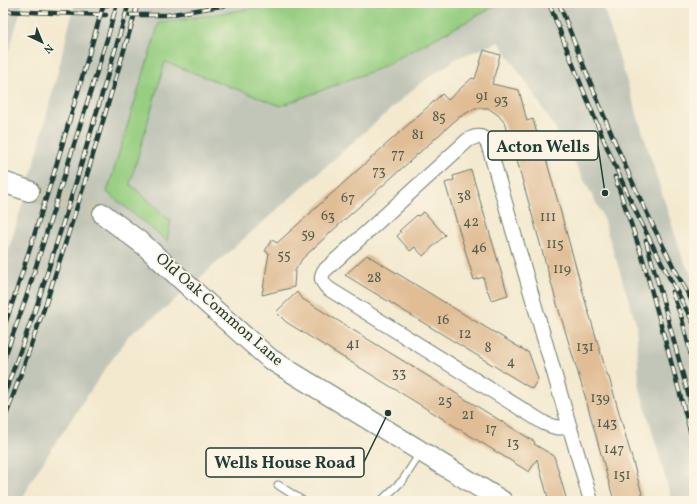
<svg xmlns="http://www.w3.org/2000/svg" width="697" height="504" font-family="Vollkorn,serif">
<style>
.industrial{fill:#c2c6b9}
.green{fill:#97ce81;stroke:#5b865a}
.building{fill:#e0bd95}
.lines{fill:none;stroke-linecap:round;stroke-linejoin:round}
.secondary-tunnel{stroke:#c9c7b0;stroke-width:20;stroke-dasharray:20 10;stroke-linecap:butt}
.lane-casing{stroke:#69796a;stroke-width:9}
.street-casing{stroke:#69796a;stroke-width:16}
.secondary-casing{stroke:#69796a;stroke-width:22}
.lane{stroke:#fff;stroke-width:7}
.street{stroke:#fff;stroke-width:14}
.secondary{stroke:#fff;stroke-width:20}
.rail-casing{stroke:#1f3d34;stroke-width:4.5}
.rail{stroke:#fcf5e5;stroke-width:3;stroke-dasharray:9;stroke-linecap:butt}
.labels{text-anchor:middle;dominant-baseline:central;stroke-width:3.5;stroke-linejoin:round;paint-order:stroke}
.number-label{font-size:14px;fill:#4f5d4c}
.street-label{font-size:16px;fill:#1f3d34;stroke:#fcf5e5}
.leader{fill:none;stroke:#1f3d34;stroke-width:1.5}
.callout-dot{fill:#1f3d34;stroke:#fcf5e5;stroke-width:1.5}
.callout{fill:#fcf5e5;stroke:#1f3d34;stroke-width:1.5}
.callout-label{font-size:17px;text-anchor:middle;font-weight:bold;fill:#1f3d34}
</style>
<rect width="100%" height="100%" fill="#fcf5e5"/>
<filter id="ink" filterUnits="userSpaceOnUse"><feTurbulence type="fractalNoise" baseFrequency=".025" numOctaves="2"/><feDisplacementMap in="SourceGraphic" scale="8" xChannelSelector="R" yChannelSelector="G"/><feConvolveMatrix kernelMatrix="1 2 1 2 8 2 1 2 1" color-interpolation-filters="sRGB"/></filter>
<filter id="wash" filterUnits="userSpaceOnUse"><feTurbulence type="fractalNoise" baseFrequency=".012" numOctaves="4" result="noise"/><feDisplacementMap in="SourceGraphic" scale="16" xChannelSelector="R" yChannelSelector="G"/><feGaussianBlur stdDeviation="0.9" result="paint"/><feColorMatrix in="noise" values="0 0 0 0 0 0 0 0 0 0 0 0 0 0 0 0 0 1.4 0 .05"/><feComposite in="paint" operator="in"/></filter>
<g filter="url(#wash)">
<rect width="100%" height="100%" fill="#f3e9cf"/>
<path class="industrial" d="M3,3H23L3,71Z
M75,3H602L683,260L694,279V501H672L639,385L636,323L601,212L568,150L536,97L499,42L457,58L418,85L161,312L129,335L82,403L32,479L22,501H3V268L33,169Z"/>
<path class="green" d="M288,3H501L380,68L281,106L165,62L130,184L171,221L167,241L107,192L159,23Z"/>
<g id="blocks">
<path class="building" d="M484,50L500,55L492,84L519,90L527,121L533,119L540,145L542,144L585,300L608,377H609L644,501H614L585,396L557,304L514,150H512L504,122L498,115L488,108H475L458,118L332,231L302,259L295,271L294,287L262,295L269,253L265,251L272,240L277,243L442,94L448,100L472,78L475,79Z
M471,170L508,295L491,300L488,291H487L483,277L474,280L445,183L454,180L453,176Z
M424,212L445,235L423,256L415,247L410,251L397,236L401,232L399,231L417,215L418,216Z
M367,255L470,318L529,353L538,379L532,389L345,275Z
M297,292L301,298L535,442L534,444L554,456L567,501H549L537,459L529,472L286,322L276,312Z"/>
</g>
</g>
<g filter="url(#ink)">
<use href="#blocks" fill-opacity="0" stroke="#69796a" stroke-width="1"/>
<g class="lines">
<path class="secondary-tunnel" d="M29,191L103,214"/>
<g class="lane-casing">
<path id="lane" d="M278,485L303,501
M381,501L403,480L421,452"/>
</g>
<g class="street-casing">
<path id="street" d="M570,427C558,428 555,428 544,423L329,289C323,284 319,279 324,271L468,140C479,134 485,136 489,147L591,501"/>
</g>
<g class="secondary-casing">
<path id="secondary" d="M3,182L29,191
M103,214L144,245L208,304L270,359L502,501"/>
</g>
<use href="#lane" class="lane"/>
<use href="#street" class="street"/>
<use href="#secondary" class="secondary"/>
<g class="rail-casing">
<path id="rail" d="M54,3L77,5H108
M549,3C577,75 605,147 638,216C656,253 675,288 694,324
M559,3C584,67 609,132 638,194C655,231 674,269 694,305
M132,4H163L170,3
M3,11L106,15
M130,15H167L239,3
M615,177L642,256L694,445
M646,241L662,297L694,416
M672,292L682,319L694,367
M3,330L16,292L53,176L104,3
M3,362L26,298L108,36L117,3
M3,398L38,302L76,182L129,3
M3,424L46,303L84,185L138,3"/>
</g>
<use href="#rail" class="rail"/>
</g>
</g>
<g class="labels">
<g class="number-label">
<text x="482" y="96">91</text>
<text x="501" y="100">93</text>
<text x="439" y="117">85</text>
<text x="418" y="135">81</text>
<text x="398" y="154">77</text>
<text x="379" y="171">73</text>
<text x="464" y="196">38</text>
<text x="348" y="198">67</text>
<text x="328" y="216">63</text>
<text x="548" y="217">111</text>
<text x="471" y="222">42</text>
<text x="308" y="234">59</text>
<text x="555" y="244">115</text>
<text x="479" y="248">46</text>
<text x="284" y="255">55</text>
<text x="562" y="269">119</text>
<text x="374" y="278">28</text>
<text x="443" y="320">16</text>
<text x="465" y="334">12</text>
<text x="353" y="344">41</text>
<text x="585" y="347">131</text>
<text x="488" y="348">8</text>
<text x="511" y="362">4</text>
<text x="399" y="373">33</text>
<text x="600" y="398">139</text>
<text x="445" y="401">25</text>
<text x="468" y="415">21</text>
<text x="607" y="423">143</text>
<text x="491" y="429">17</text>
<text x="513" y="443">13</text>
<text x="614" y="449">147</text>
<text x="622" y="475">151</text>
</g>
<g class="street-label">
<text transform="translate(219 310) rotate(41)">Old Oak Common Lane</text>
</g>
</g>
<path class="leader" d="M605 193L598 146M388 413L364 462"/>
<g class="callout-dot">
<circle cx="605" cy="193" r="4"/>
<circle cx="388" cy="413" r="4"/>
</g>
<g class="callout">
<rect x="488" y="131" width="110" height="29" rx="4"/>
<rect x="206" y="448" width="158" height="29" rx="4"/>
</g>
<g class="callout-label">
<text x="543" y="152">Acton Wells</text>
<text x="285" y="468">Wells House Road</text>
</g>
<rect width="697" height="504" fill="none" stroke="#fcf5e5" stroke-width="16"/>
<g transform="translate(42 42) rotate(136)" stroke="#fcf5e5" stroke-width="3" paint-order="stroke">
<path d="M0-3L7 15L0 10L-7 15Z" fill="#1f3d34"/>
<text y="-6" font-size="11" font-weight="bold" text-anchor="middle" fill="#1f3d34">N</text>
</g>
</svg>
